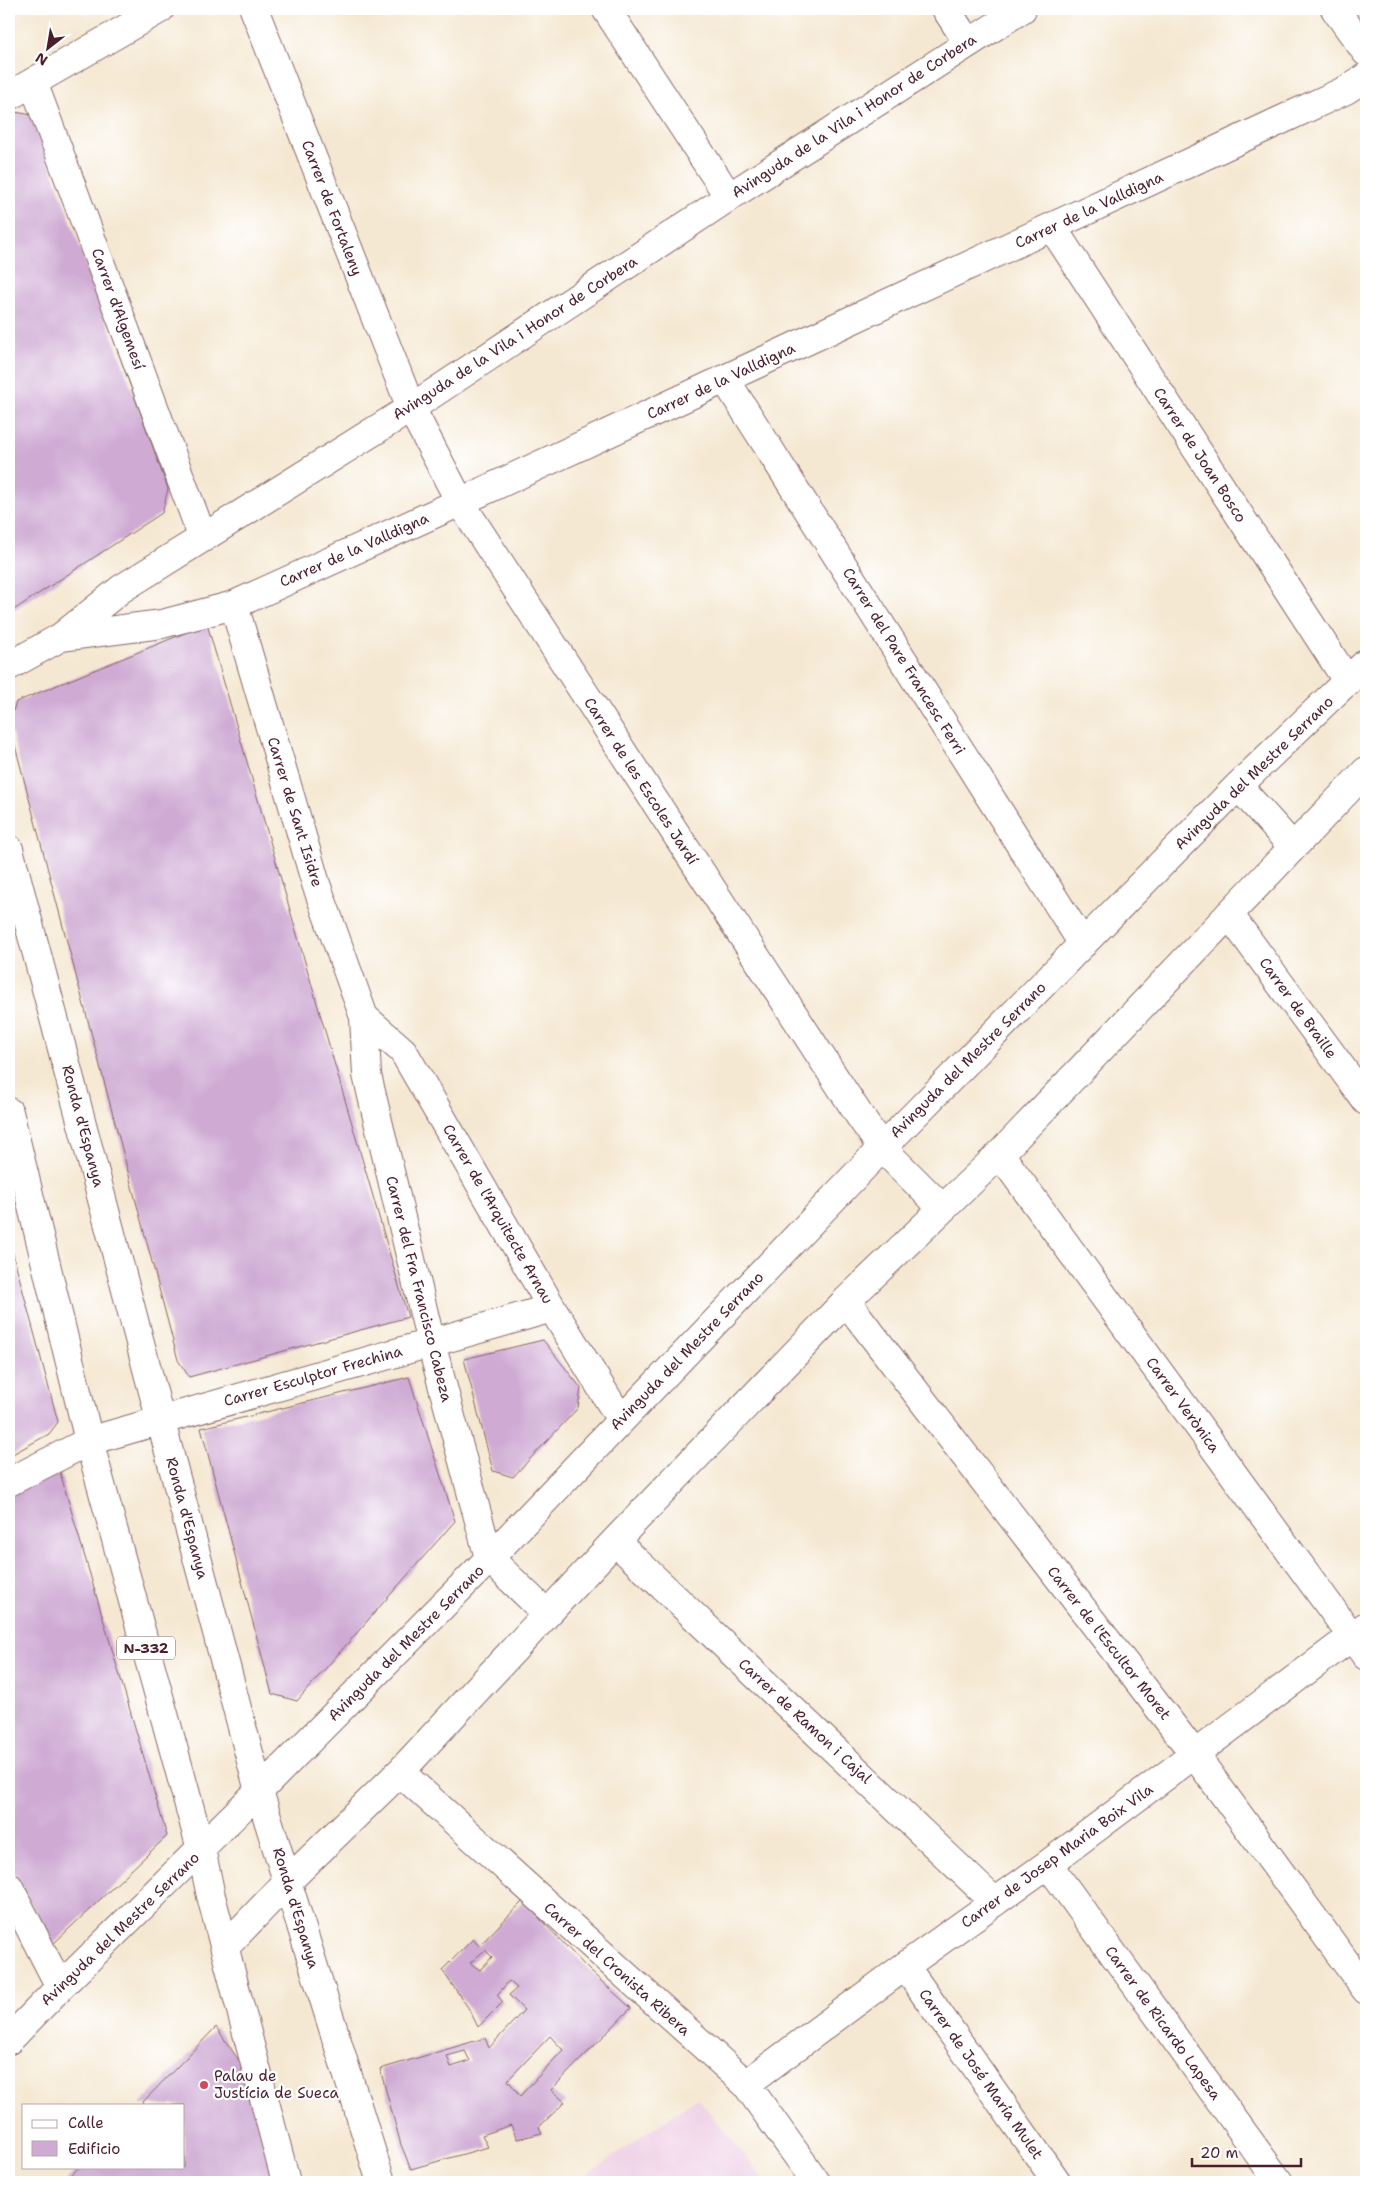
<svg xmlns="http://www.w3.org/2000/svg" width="1375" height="2191" font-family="'Shantell Sans',sans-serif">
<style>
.built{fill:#efd0e6}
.building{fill:#cfabd4;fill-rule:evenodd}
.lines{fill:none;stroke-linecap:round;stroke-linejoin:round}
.minor-casing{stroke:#866565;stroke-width:30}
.highway-casing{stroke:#866565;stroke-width:30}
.minor{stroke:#fff;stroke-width:28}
.highway{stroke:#fff;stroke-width:28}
.poi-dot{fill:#d1495b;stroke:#fff;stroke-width:2}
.labels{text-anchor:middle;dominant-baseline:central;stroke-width:4.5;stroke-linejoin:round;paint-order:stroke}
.shield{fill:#fff;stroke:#80626b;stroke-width:1}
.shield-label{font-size:14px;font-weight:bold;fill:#4a1f2b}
.street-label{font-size:15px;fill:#4a1f2b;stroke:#fff}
.poi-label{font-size:15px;fill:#4a1f2b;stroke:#fff;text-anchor:start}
</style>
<rect width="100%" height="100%" fill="#fff"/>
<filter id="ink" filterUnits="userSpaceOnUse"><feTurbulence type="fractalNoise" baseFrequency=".02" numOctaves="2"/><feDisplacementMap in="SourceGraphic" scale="10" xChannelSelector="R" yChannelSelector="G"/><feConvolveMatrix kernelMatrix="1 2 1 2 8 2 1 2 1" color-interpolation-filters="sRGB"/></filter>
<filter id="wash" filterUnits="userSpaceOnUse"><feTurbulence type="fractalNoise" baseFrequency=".0096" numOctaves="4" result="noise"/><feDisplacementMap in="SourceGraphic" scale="20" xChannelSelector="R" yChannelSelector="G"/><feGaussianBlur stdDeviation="1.12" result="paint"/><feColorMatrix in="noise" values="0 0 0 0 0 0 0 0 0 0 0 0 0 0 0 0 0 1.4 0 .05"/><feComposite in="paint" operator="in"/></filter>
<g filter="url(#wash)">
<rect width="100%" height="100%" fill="#f5e8d2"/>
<path class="built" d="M698,2098L765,2182H576Z"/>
<g id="blocks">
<path class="building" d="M9,111L32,115L168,489L162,513L12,611L9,610Z
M207,624L408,1317L189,1377L178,1360L9,723L16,702Z
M9,1239L58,1422L49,1434L9,1456Z
M543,1340L581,1388L578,1408L513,1477L493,1471L464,1359Z
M409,1377L455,1521L297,1701L272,1694L201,1428Z
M59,1469L167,1836L52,1945L9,1862V1496Z
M523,1901L589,1970L631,2008L551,2090L565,2102L539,2127L542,2133L517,2139L511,2125L482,2135L488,2147L411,2169L401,2145L380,2069L485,2038L489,2048L524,2010L509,1995L517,1988L509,1981L497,1995L503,2002L478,2027L469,2009L442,1970L473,1939L479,1946ZM485,1950L492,1957L480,1970L470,1963ZM550,2036L563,2050L520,2096L508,2080ZM465,2051L470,2061L451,2067L447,2056Z
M9,1967L12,1973L10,1984H9Z
M216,2027L242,2065L275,2182H65L79,2167H184V2105H140Z"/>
</g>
</g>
<g filter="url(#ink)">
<use href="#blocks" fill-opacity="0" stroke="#866565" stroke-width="1"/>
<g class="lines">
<g class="minor-casing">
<path id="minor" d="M254,9L411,408L460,502L861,1118L882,1148L942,1208
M606,9L729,197
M946,9L968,43
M1335,9L1366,52
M33,82L202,536
M9,96L160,9
M1052,227L1348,682
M725,379L1083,944
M234,605L316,884L364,1017L367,1075L431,1343L489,1558L547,1614
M61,637L162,624L234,605L460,502L1346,90L1366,77
M9,666L61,637L121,589L411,408L729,197L1022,9
M1238,786L1293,847
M9,849L259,1791L381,2182
M1229,914L1366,1101
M364,1017L403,1051L552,1308L621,1420
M1000,1154L1366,1656
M846,1301L1195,1755L1366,1990
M9,1482L89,1441L552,1308
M615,1541L995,1902
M400,1772L746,2084L816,2182
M1048,1864L1279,2182
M9,1887L60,1987
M225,1947L289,1880L400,1772L615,1541L846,1301L1000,1154L1366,771
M905,1966L1057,2182
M9,2040L60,1987L259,1791L480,1568L875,1155L1238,786L1366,663
M746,2084L905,1966L1048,1864L1366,1626"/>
</g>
<g class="highway-casing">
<path id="highway" d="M9,1112L89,1441L201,1849L211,1896L286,2182"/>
</g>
<use href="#minor" class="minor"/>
<use href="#highway" class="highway"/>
</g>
</g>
<circle class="poi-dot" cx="204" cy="2085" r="5"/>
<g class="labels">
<rect class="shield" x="117" y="1636.5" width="58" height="23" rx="4"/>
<g class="shield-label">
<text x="146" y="1648">N-332</text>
</g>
<g class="street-label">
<text transform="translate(854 116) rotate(-33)">Avinguda de la Vila i Honor de Corbera</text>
<text transform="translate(332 208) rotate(69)">Carrer de Fortaleny</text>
<text transform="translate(1089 210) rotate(-25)">Carrer de la Valldigna</text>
<text transform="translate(118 309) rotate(70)">Carrer d'Algemesí</text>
<text transform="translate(515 338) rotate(-33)">Avinguda de la Vila i Honor de Corbera</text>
<text transform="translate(721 381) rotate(-25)">Carrer de la Valldigna</text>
<text transform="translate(1200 455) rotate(57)">Carrer de Joan Bosco</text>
<text transform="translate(354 550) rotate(-24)">Carrer de la Valldigna</text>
<text transform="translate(904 661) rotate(58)">Carrer del Pare Francesc Ferri</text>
<text transform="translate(1254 773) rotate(-44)">Avinguda del Mestre Serrano</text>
<text transform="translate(641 781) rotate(57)">Carrer de les Escoles Jardí</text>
<text transform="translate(295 812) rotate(73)">Carrer de Sant Isidre</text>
<text transform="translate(1298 1008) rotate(54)">Carrer de Braille</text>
<text transform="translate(968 1060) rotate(-45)">Avinguda del Mestre Serrano</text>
<text transform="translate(83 1126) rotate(75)">Ronda d'Espanya</text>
<text transform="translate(498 1214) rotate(60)">Carrer de l'Arquitecte Arnau</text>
<text transform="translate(419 1289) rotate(76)">Carrer del Fra Francisco Cabeza</text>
<text transform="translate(687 1351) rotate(-46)">Avinguda del Mestre Serrano</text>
<text transform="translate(313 1376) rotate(-16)">Carrer Esculptor Frechina</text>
<text transform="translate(1183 1405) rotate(54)">Carrer Verònica</text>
<text transform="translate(187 1518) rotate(75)">Ronda d'Espanya</text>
<text transform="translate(406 1643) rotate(-45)">Avinguda del Mestre Serrano</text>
<text transform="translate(1109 1643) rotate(52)">Carrer de l'Escultor Moret</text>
<text transform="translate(805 1721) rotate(43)">Carrer de Ramon i Cajal</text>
<text transform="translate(1057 1856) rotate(-36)">Carrer de Josep Maria Boix Vila</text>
<text transform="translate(296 1908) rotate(73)">Ronda d'Espanya</text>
<text transform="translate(120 1929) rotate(-44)">Avinguda del Mestre Serrano</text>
<text transform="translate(617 1969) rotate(42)">Carrer del Cronista Ribera</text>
<text transform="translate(1163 2023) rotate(54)">Carrer de Ricardo Lapesa</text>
<text transform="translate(981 2074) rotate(55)">Carrer de José María Mulet</text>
</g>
<g class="poi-label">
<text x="214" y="2076">Palau de<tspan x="214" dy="17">Justícia de Sueca</tspan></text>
</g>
</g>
<rect width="1375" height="2191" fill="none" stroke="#fff" stroke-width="30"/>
<rect x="22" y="2104" width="162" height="65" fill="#ffffff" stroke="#b7a5aa"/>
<rect x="32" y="2120" width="25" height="8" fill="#ffffff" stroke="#b7a5aa"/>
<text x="68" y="2128" font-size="15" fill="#4a1f2b">Calle</text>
<rect x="32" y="2141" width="25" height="15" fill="#cfabd4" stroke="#b7a5aa"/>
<text x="68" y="2154" font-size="15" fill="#4a1f2b">Edificio</text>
<g transform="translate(48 48) rotate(211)" stroke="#ffffff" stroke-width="4" paint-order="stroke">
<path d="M0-4L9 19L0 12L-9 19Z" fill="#4a1f2b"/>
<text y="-8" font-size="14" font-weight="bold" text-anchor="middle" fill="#4a1f2b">N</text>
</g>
<path d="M1192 2158v8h109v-8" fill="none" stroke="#4a1f2b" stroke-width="2.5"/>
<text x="1200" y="2158" font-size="15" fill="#4a1f2b" stroke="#ffffff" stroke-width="4" paint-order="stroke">20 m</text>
</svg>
